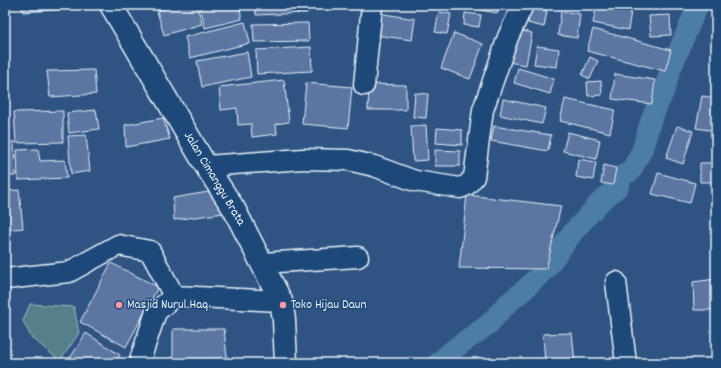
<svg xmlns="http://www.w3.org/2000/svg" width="721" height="368" font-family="Dekko,sans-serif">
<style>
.green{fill:#528089;stroke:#9db8c0}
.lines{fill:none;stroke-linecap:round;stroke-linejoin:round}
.canal{stroke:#4c7da6;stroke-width:21}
.building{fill:#5c75a2;stroke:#e8f1f8}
.street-casing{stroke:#e8f1f8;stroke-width:23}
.secondary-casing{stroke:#e8f1f8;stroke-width:25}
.street{stroke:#1f4a7a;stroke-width:20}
.secondary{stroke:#1f4a7a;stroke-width:22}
.poi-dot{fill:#ff9aa2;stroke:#1f4a7a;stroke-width:1.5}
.labels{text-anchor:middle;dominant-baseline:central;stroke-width:3;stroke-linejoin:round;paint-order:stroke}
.street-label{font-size:13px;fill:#e8f1f8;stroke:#1f4a7a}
.poi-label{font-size:13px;fill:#e8f1f8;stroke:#1f4a7a;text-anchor:start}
</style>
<rect width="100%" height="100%" fill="#2f5484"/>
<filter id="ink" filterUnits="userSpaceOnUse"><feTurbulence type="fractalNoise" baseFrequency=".025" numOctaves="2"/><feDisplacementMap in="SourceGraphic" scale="8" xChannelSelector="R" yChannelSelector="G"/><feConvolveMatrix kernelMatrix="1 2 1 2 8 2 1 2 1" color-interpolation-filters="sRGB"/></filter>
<g filter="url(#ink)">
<path class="green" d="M30,304L74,307L79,333L60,361L31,337L23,321Z"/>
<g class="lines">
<path class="canal" d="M438,363L454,349L489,324L507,304L524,290L546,269L573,232L602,200L618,187L622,176L631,171L642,150L651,120L664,91L670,71L698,5"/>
</g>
<path class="building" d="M22,5H70V9L23,12Z
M178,5H197L202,24L164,35L157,11Z
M200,5H239L242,19L205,28Z
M255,5H307V13L256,15Z
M391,5H412V7Z
M456,5H477L476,10L456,7Z
M481,5H499L498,13L480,10Z
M597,5H632L628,30L593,23Z
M531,8L547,11L544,27L528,23Z
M561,11L580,14L577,38L558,35Z
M439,12L451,14L447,34L435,32Z
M378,13L415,19L412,40L375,35Z
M465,13L481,15L479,27L464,25Z
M670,15L671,35L651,36L649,16Z
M245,22L250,43L190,58L185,37Z
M308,23L309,41L254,42L253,24Z
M515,29L532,33L526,65L508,62Z
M593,29L671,50L665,71L587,51Z
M454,33L483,44L470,79L441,68Z
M537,46L559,49L557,67L534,64Z
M311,47L312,71L257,74L256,50Z
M247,52L251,77L202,87L197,61Z
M590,57L598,61L590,79L582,75Z
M716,66V91L711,90Z
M518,68L554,79L550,94L514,83Z
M94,70L96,94L50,97L47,71Z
M615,74L655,80L652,104L612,99Z
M284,80L289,122L276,124L277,134L252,137L251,124L238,125L237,108L221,110L219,87Z
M601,81L602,95L588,96L587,82Z
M306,83L352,87L348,128L302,124Z
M369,84L406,85V110H368Z
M415,93L428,94L426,118L413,117Z
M702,96L716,98V131L696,128Z
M503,99L546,108L542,124L500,115Z
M565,99L615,110L610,133L560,121Z
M96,110L99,129L69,133L67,113Z
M63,111V142L16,143L14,112Z
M163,118L170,139L126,147L125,125Z
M426,125L428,160L413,161L411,126Z
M494,126L551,135L548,151L491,141Z
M677,126L693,131L683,164L666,158Z
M437,128L462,130V145L436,143Z
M568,132L600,140L596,159L563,151Z
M86,135L90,171L71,174L68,136Z
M5,142H14L15,176H5Z
M38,149L40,161L65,160L67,178L18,180L17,150Z
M435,150L460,151V166H435Z
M578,159L596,162L593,180L576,177Z
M700,163H716V182H700Z
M604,165L616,168L613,185L601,183Z
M658,173L695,183L690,203L652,194Z
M19,190L23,228L5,230V191Z
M220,190L224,213L174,220L173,198Z
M467,195L561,206L546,269L459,268Z
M111,263L158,287L126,347L80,322Z
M716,279V310H694L693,282Z
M173,329H224L227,358L173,359Z
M86,333L120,355L115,363H67Z
M572,333L575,363H545L543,334Z
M506,360H530V363H506Z"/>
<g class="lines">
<g class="street-casing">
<path id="street" d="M364,85L372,5
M206,166L303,159L348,160L374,166L415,181L460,188L467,185L474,177L483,110L508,37L523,5
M262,263L358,257
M5,279L69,272L118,245L150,251L174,296
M616,282L626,363
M174,296L281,301
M141,357L156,312L174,296"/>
</g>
<g class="secondary-casing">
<path id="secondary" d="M111,5L206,166L234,209L281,301L284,320L286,363"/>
</g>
<use href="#street" class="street"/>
<use href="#secondary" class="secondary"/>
</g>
</g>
<g class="poi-dot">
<circle cx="119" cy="305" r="4"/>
<circle cx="283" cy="305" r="4"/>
</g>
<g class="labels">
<g class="street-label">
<text transform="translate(214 179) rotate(59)">Jalan Cimanggu Brata</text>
</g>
<g class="poi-label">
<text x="127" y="305">Masjid Nurul Haq</text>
<text x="291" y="305">Toko Hijau Daun</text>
</g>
</g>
<rect width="721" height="368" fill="none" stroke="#1f4a7a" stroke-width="20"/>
<rect x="10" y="10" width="701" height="348" fill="none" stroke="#e8f1f8" stroke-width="1.5" filter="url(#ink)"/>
</svg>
